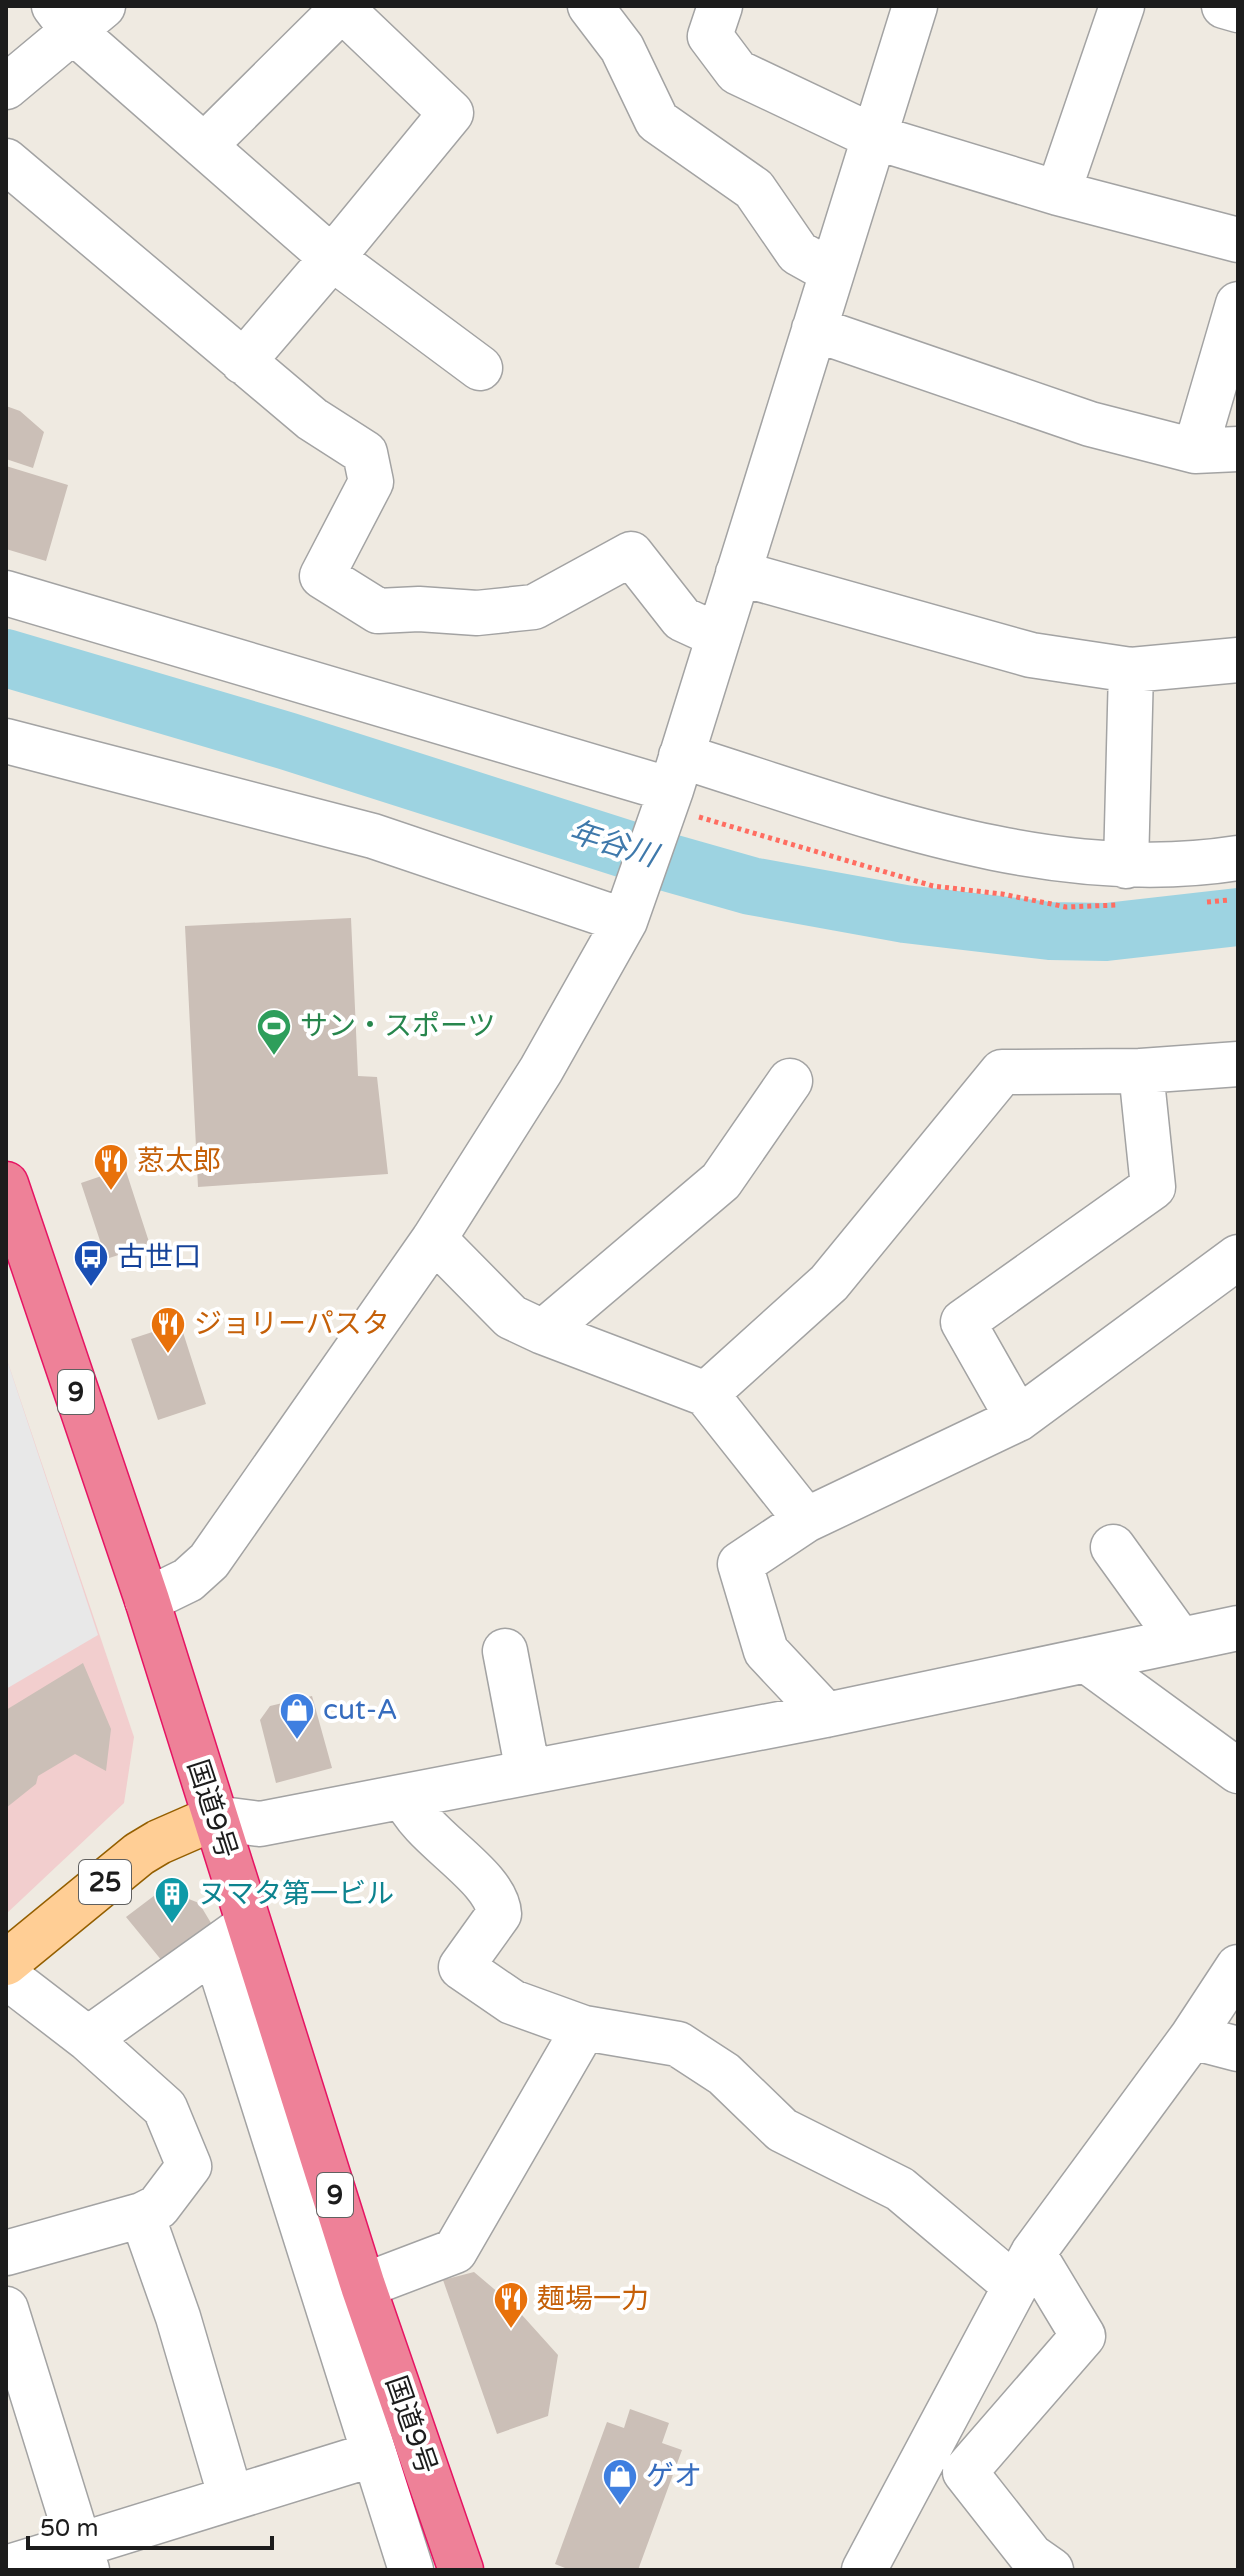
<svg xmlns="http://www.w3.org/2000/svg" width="1244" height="2576" font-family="'Varela Round','Noto Sans JP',sans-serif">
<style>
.commercial{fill:#f2cece}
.parking{fill:#e8e8e8}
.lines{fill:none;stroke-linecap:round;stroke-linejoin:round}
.river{stroke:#9dd3e1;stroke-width:58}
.building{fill:#cbbfb7}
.minor-casing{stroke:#a3a3a3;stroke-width:47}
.major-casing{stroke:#945f00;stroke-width:47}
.highway-casing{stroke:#e61463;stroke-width:47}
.path{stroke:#ff6d61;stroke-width:5;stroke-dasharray:4 4;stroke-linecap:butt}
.minor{stroke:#fff;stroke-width:44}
.major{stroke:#ffce95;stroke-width:44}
.highway{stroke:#ee8198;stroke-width:44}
.labels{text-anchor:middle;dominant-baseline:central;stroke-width:8;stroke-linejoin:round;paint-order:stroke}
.shield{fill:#fff;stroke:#606060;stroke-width:2}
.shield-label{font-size:26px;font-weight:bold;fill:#1c1c1c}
.leisure-label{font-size:28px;fill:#27864d;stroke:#fff;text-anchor:start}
.food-label{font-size:28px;fill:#c56008;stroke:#fff;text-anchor:start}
.transit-label{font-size:28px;fill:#164399;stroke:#fff;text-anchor:start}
.shop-label{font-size:28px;fill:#366cbe;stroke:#fff;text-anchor:start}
.street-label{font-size:28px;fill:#1c1c1c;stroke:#fff}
.culture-label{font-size:28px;fill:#0d838f;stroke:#fff;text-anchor:start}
.water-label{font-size:30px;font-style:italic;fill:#3f79ab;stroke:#fff}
</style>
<rect width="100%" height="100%" fill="#efeae1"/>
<path class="commercial" d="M6,1357L134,1737L124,1803L6,1914Z"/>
<path class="parking" d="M6,1357L98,1635L6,1689Z"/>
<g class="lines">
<path class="river" d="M6,658L287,741L663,861L751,886L905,914L1050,931L1106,932L1238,917"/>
</g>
<path class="building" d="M6,406L20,411L44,432L33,468L6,459Z
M6,466L68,485L46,561L6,549Z
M351,918L358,1076L377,1077L388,1174L198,1187L185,926Z
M125,1168L150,1245L106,1259L81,1183Z
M180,1323L206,1404L158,1420L131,1339Z
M83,1663L111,1729L106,1771L75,1754L38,1776L36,1784L6,1808V1710Z
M312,1696L332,1768L276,1783L260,1720L270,1706Z
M163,1889L199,1903L217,1933L167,1967L126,1917Z
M474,2272L513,2305L558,2355L548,2416L497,2434L443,2280Z
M630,2409L669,2423L662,2443L682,2450L638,2570H570L555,2564L607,2422L624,2428Z"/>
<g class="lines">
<g class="minor-casing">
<path id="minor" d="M54,6L73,31L332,258L480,368
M590,6L622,48L657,121L754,189L798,253L832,272
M720,6L710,36L737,72L874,137L1058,193L1238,240
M1224,6L1238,10
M6,87L103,6
M204,146L342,9
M6,161L312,419L365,453L371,482L322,576L378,611L419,609L477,613L534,607L631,554L682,619L719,636
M1058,193L1122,6
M814,329L1090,424L1195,451L1238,449
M243,362L332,258L451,113L342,9L345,6
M1195,451L1238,304
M738,573L1031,655L1131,670L1238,660
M6,593L671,790
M6,741L373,836L625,921
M681,756C860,812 1047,888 1238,858
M1126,866L1131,670
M434,1239L511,1317L543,1332L706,1394L806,1520
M543,1332L721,1181L790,1081
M706,1394L829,1283L1002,1072L1141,1071L1238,1064
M1018,1419L963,1322L1153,1187L1141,1071
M1113,1547L1180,1640
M147,1600L188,1580L209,1561L434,1239L541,1070L625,921L671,790L915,6
M505,1651L528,1772
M1086,1660L1238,1771
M826,1715L766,1651L740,1564L806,1520L1018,1419L1238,1257
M405,1797C421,1838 497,1875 499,1914L461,1967L512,2002L584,2028L678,2044L724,2074L782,2130L900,2189L1014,2285
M214,1818L260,1824L826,1715L1238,1628
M215,1950L411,2570
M6,1976L88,2039L165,2108L189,2166L158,2207L142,2215L6,2253
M1192,2037L1238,2049
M88,2039L238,1932
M142,2215L178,2317L231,2498
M1033,2253L1083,2336L965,2472L1031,2556L1051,2570
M363,2286L455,2251L584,2028
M6,2309L87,2570
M6,2568L374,2454
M864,2570L1033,2253L1192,2037L1238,1967"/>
</g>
<g class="major-casing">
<path id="major" d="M6,1963L139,1854L159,1842L214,1818"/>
</g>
<g class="highway-casing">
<path id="highway" d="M6,1184L147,1600L363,2286L461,2570"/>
</g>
<path class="path" d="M699,817L933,886L1002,894L1066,907L1117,905
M1207,902L1229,900"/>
<use href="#minor" class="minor"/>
<use href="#major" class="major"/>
<use href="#highway" class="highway"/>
</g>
<defs>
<g id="stadium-pin" transform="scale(1.8)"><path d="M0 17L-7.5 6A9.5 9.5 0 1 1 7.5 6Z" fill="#2e9e5b" stroke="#fff"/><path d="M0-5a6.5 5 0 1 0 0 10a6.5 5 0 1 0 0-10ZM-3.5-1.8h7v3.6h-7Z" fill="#fff"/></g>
<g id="restaurant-pin" transform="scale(1.8)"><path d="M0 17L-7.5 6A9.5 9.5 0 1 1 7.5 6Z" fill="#e8710a" stroke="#fff"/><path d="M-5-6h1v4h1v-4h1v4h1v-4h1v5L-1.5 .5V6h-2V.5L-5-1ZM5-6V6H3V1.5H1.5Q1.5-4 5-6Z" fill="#fff"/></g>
<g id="bus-pin" transform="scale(1.8)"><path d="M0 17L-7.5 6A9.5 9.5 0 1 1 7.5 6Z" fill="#1a4fb4" stroke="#fff"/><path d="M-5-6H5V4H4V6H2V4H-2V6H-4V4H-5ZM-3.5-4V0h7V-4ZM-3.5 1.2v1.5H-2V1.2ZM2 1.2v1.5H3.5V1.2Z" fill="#fff"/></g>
<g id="shop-pin" transform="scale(1.8)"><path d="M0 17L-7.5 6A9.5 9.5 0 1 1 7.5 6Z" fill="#3f7fe0" stroke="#fff"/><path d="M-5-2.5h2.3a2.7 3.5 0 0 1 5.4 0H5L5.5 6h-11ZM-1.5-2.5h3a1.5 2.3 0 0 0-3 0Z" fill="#fff"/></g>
<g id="building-pin" transform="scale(1.8)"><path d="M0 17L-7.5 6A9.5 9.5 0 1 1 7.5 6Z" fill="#0f9aa8" stroke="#fff"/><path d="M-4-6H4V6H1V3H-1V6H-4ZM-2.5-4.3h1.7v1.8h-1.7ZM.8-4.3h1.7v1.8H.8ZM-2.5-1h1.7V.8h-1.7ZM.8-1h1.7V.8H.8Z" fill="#fff"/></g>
</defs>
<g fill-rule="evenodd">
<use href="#stadium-pin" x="274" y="1026"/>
<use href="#restaurant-pin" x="111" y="1161"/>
<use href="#bus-pin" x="91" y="1257"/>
<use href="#restaurant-pin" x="168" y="1324"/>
<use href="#shop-pin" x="297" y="1710"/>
<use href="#building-pin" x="172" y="1894"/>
<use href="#restaurant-pin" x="511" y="2299"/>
<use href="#shop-pin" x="620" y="2476"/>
</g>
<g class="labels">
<g class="shield">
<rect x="58" y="1370" width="36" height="44" rx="6"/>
<rect x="79" y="1860" width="52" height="44" rx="6"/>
<rect x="317" y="2173" width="36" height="44" rx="6"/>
</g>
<g class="shield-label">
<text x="76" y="1392">9</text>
<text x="105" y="1882">25</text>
<text x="335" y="2195">9</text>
</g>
<g class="leisure-label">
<text x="300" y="1026">サン・スポーツ</text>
</g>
<g class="food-label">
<text x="137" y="1161">荵太郎</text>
<text x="194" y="1324">ジョリーパスタ</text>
<text x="537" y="2299">麺場一力</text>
</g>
<g class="transit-label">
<text x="117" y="1257">古世口</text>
</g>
<g class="shop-label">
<text x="323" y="1710">cut-A</text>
<text x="646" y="2476">ゲオ</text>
</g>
<g class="street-label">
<text transform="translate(212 1809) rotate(72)">国道9号</text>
<text transform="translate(411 2425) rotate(71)">国道9号</text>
</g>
<g class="culture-label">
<text x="198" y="1894">ヌマタ第一ビル</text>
</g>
<g class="water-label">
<text transform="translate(613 844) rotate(17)">年谷川</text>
</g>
</g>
<rect width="1244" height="2576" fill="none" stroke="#1c1c1c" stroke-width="16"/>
<path d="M28 2536v12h244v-12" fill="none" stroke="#1c1c1c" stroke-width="4"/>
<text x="40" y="2536" font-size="24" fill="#1c1c1c" stroke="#ffffff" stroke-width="6" paint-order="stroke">50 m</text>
</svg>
